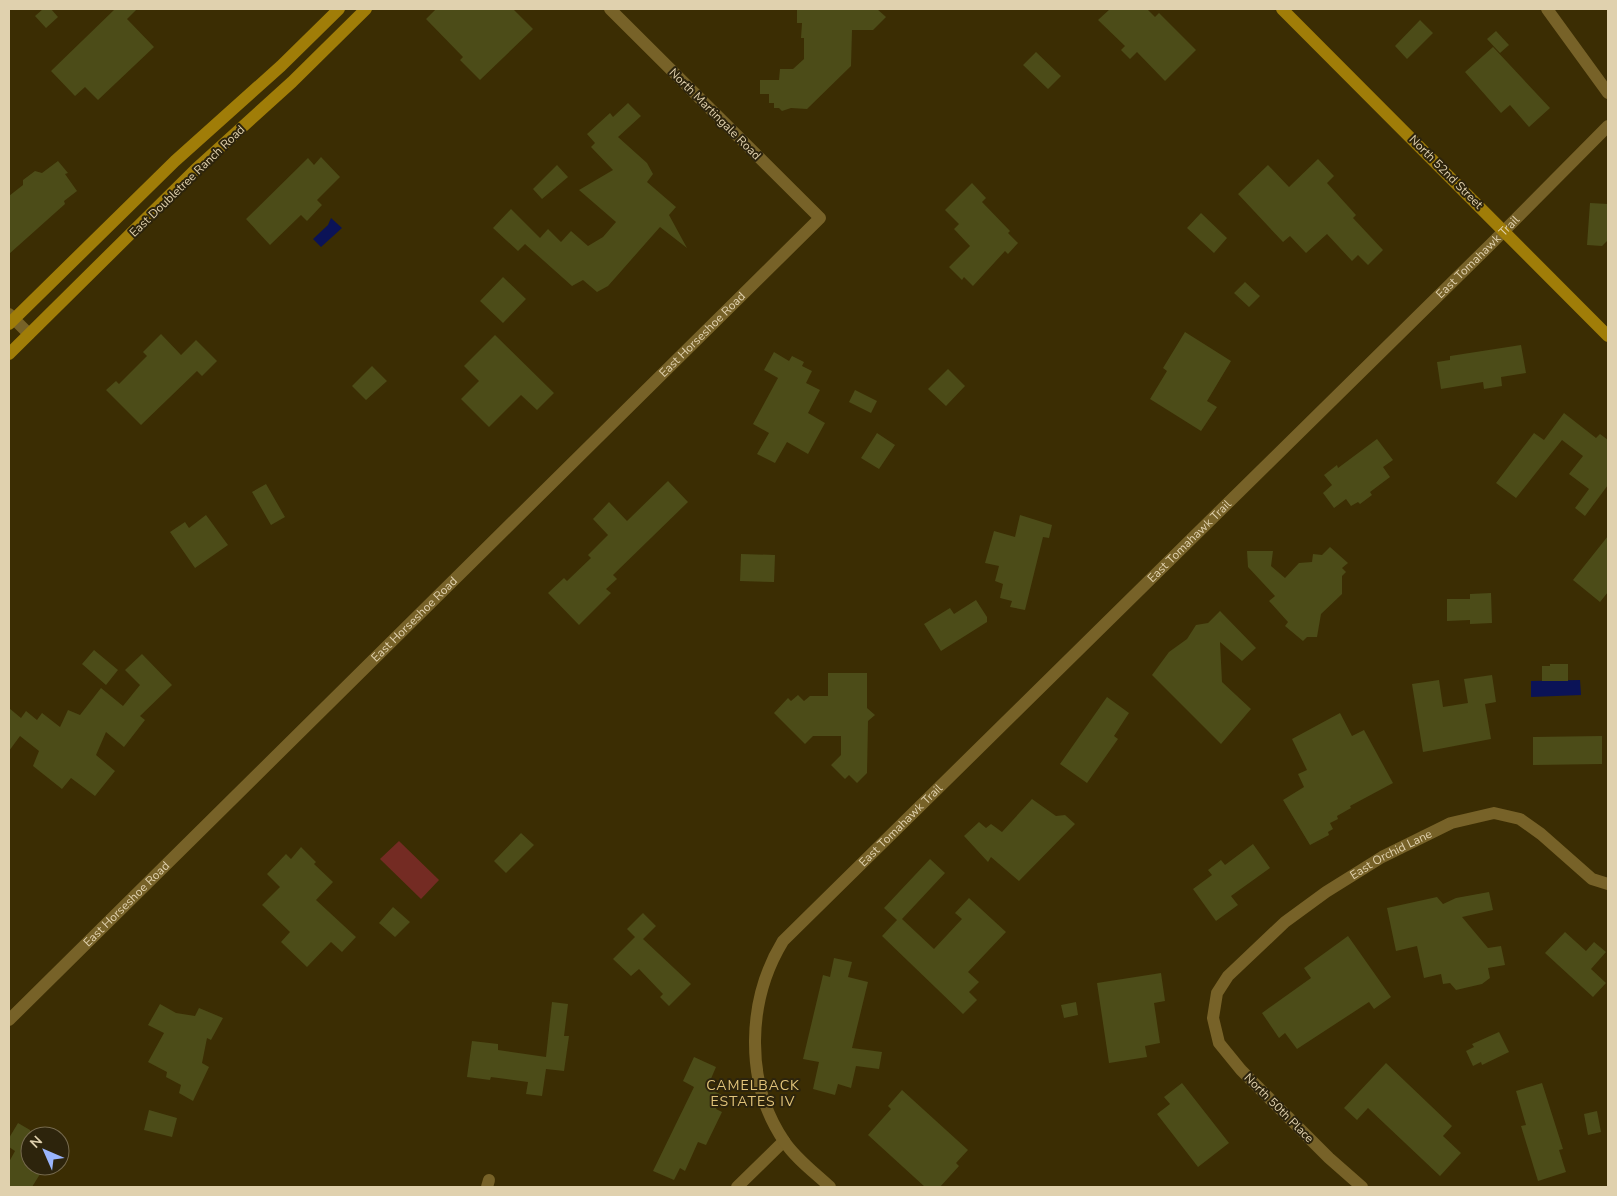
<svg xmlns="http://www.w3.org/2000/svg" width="1617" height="1196" font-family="'Nunito Sans',sans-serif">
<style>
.green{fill:#742b23}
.water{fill:#0b1357}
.building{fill:#4c4c18}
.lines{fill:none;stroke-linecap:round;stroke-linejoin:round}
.street{stroke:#776228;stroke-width:12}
.secondary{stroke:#a07d08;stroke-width:12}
.labels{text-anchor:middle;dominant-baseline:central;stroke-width:4;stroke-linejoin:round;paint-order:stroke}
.street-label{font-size:12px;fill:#e0d1ae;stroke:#2d240c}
.neighbourhood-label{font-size:14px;letter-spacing:1px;fill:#e2c47a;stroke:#2d240c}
</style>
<rect width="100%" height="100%" fill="#3b2d03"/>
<path class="green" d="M399,841L439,880L421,899L380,859Z"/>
<path class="water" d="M331,218L342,228L321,247L313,239L328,225Z
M1580,680L1581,695L1531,697V681Z"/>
<path class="building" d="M43,9H51L58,17L46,28L35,16Z
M115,9H137L127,19L154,47L98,100L85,87L75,96L51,71Z
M436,9H513L533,29L480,80L460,60L463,57L426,19Z
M797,9H877L886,17L873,30H852L851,66L807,109L791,108L782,111L779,108H774V103H769V94H760V80H779L780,69H793L804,59V38H801L802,23H797Z
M1110,9H1147L1155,17L1159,13L1196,50L1165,81L1137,52L1130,59L1121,50L1125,46L1098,20Z
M1420,20L1433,33L1407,59L1395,46Z
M1496,31L1509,45L1500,53L1487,39Z
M1493,47L1550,108L1529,127L1510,105L1501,113L1465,72Z
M1036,52L1061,76L1048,89L1023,65Z
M628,103L641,116L618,137L647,163L653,174L647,182L676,207L669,215L687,248L660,227L608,286L597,292L583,280L572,286L525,244L518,251L493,228L511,209L540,238L548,229L561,242L571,231L588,246L603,237L616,222L579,190L613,170L591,147L595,143L587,134L610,113L613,117Z
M321,157L340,177L317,200L322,205L307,221L301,215L270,245L246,219L308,158L314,165Z
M1318,159L1334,176L1327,183L1356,215L1353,218L1383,250L1368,265L1358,255L1352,261L1327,234L1306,253L1290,236L1283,242L1238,194L1268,165L1289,187Z
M58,161L68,173L65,174L77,191L64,201L65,204L9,254V196L23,185V180L35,171L42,173Z
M557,165L568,177L542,199L533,189Z
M972,183L986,198L982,202L1010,231L1008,233L1018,243L1008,254L1005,251L973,286L964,277L962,280L949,267L970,246L954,229L959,224L945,210Z
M1590,203L1608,204V240L1602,246L1587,245Z
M1201,213L1227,238L1214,253L1187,228Z
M503,277L526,299L503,323L480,301Z
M1245,282L1260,296L1249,307L1234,293Z
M1185,332L1231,361L1207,401L1217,407L1201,431L1150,399L1167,371L1163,368Z
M161,334L181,355L196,340L217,361L202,376L197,371L141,425L106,390L116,381L119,384L147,356L143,352Z
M495,335L554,393L537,410L521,395L489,427L461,399L479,381L464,366Z
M1521,345L1526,373L1501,377L1502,386L1484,389L1483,382L1441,389L1437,362L1450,360V356Z
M774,352L789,361L792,356L804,362L802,366L812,371L806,383L820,390L808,413L825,423L808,454L787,442L775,463L757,454L769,433L753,424L778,378L764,370Z
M372,366L387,381L366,400L352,386Z
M948,369L965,386L946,406L928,389Z
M855,390L877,401L871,413L849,402Z
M1564,413L1596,438L1600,434L1608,440V485L1585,516L1575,508L1589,489L1569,474L1583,456L1562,440L1516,498L1496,483L1534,433L1544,440Z
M877,433L895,445L879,469L861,458Z
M1377,439L1393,460L1383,467L1390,477L1370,492L1372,495L1360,504L1358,502L1351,506L1346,499L1334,508L1323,493L1332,485L1324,475L1337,465L1338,468Z
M668,481L688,502L613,575L617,579L606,589L611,593L579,625L548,593L564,578L567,581L591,558L588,555L608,535L593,519L609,502L627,521Z
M266,484L285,517L271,525L252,492Z
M206,515L228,545L195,568L170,532L185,522L189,528Z
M1020,515L1052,525L1049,538L1043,537L1025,610L1010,607L1012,601L1000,598L1003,584L995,581L999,566L985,563L994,531L1015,537Z
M1608,536V592L1600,602L1573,580Z
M1330,547L1348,563L1342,568L1346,572L1342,576V594L1321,614L1317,637H1307L1303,641L1285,626L1288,622L1269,601L1275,596L1248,567L1247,551H1273L1271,566L1285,578L1299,563L1312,562L1313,554L1322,555Z
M741,554L775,555L774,582L740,581Z
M1491,593L1492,623L1470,624V620L1447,621V599H1470V594Z
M976,600L987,617V622L941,651L924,624L950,608L954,614Z
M1220,611L1256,648L1242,661L1220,642L1222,682L1251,709L1221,744L1152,675L1169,652L1187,639L1196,625L1208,623Z
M94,650L118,670L106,685L82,664Z
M142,654L172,685L140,716L145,720L124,747L106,732L96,755L115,771L95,796L71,778L62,789L33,766L39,751L20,736L9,751V708L21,718L26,711L37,720L42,713L60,727L68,710L80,715L101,688L123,706L140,685L125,670Z
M1550,664H1568V681H1542V666H1550Z
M828,673H867V708L875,715L868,721L867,773L857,783L849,775L845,779L831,765L841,755V736H813L805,744L774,713L788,698L791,701L798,695L804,701L810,696H828Z
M1492,675L1496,702L1485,704L1491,739L1423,752L1412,684L1439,680L1443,707L1468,703L1464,679Z
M1107,697L1129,713L1114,736L1118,739L1087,783L1060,764Z
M1340,713L1352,736L1364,730L1393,783L1350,806L1351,808L1337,816L1338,819L1330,823L1333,829L1328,832L1329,835L1310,845L1283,800L1304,787L1298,774L1307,770L1292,739Z
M1602,736V764L1533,765V737Z
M1032,799L1056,816L1065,815L1075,824L1019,881L991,857L988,862L964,836L979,822L986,828L991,824L1002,832Z
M521,833L534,845L506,873L494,861Z
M1253,844L1270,868L1231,896L1238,905L1216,921L1193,889L1212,875L1208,870L1221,860L1225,865Z
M301,847L316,862L314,864L333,882L316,900L356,937L342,952L331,942L307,967L281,942L290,932L262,905L280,887L267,874L286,854L291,859Z
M930,859L945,873L902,919L934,949L962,919L955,913L969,898L1006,932L968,972L979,982L969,992L977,1000L963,1014L882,936L897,920L884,908Z
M1489,892L1493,910L1462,917L1488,948L1501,946L1505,965L1488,968L1490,978L1482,984L1456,990L1450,983L1443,984L1441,974L1424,978L1417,946L1396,951L1387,908L1437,897L1443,904L1456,898Z
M393,907L410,922L395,937L379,923Z
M643,913L656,926L643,939L691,984L669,1006L660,997L663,994L639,969L631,976L613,959L635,937L627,929Z
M1565,932L1586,951L1594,942L1606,952L1591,969L1606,983L1593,997L1545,953Z
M1348,936L1391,997L1374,1009L1369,1002L1297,1049L1285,1033L1279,1038L1262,1013L1311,978L1304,968Z
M834,958L852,962L848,977L868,982L852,1048L882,1052L879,1069L856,1066L851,1088L838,1084L835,1095L813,1089L819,1062L803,1059L823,975L830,977Z
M1161,973L1165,1001L1154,1003L1160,1043L1145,1046L1147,1057L1109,1063L1097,983Z
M552,1002L568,1004L564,1036H569L564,1071L546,1069L542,1096L526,1094L528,1082L491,1077L490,1080L467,1077L472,1041L498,1044V1050L546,1057Z
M1076,1002L1078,1015L1064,1018L1061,1005Z
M160,1004L176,1013L195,1016L199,1008L223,1018L211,1040L207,1038L202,1063L209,1067L193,1101L179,1093L181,1085L166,1077L167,1072L148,1062L164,1033L148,1025Z
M1499,1032L1509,1052L1482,1065L1481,1062L1473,1066L1466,1051L1474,1047L1472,1044Z
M694,1057L716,1067L707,1088L722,1095L716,1109L722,1112L706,1145L698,1142L685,1171L680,1168L674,1180L653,1171L694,1087L683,1081Z
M1386,1063L1452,1126L1443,1136L1461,1153L1440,1176L1368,1108L1357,1120L1344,1108Z
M1182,1083L1229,1143L1198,1167L1157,1114L1170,1104L1164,1097Z
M1542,1083L1563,1149L1559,1150L1566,1172L1538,1181L1521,1126L1526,1125L1516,1091Z
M902,1090L968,1150L956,1163L959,1166L940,1187H925L868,1135L891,1109L888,1106Z
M149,1110L177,1118L172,1137L144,1130Z
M1597,1111L1601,1132L1588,1135L1584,1114Z
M18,1123L30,1130V1166H45L32,1187H9V1162L15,1151L9,1147V1138Z"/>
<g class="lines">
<g class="street">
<path d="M1547,9L1608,93"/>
<path d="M9,314L29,334"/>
<path id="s1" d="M9,1020L820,218L610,9"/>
<path d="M487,1187L489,1180"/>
<path d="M737,1187L784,1141"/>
<path id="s2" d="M830,1187C815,1173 795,1158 784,1141C744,1082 747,1000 783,941L1491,244L1608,126"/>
<path id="s3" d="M1362,1187L1329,1158L1241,1070L1219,1043L1213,1018L1217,993L1228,976L1285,922L1326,892L1382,857L1451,823L1494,813L1520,819L1541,834L1592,879L1608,884"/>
</g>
<path class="secondary" d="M1282,9L1608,336
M9,324L175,161L281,66L339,9
M9,354L196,169L292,82L366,9"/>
</g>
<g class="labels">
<g class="street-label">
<text transform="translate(715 114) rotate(45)">North Martingale Road</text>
<text transform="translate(1446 172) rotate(45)">North 52nd Street</text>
<text transform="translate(187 181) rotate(-44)">East Doubletree Ranch Road</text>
<text stroke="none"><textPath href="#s2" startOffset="1251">East Tomahawk Trail</textPath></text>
<text stroke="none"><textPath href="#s1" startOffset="975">East Horseshoe Road</textPath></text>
<text stroke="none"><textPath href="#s2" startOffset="846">East Tomahawk Trail</textPath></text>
<text stroke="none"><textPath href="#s1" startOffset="570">East Horseshoe Road</textPath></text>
<text stroke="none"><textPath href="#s2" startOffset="441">East Tomahawk Trail</textPath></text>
<text stroke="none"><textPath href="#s3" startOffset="479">East Orchid Lane</textPath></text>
<text stroke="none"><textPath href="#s1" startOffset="165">East Horseshoe Road</textPath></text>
<text transform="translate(1279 1108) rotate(45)">North 50th Place</text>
</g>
<g class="neighbourhood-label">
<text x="753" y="1085">CAMELBACK<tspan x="753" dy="16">ESTATES IV</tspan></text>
</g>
</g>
<rect width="1617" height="1196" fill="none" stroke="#e0d1ae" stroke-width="20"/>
<g transform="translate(45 1151) rotate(315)"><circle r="24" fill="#2d240c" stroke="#75694d"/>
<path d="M0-4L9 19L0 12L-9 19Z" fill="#9ab5fd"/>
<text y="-8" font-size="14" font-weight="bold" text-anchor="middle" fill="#e0d1ae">N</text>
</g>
</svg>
